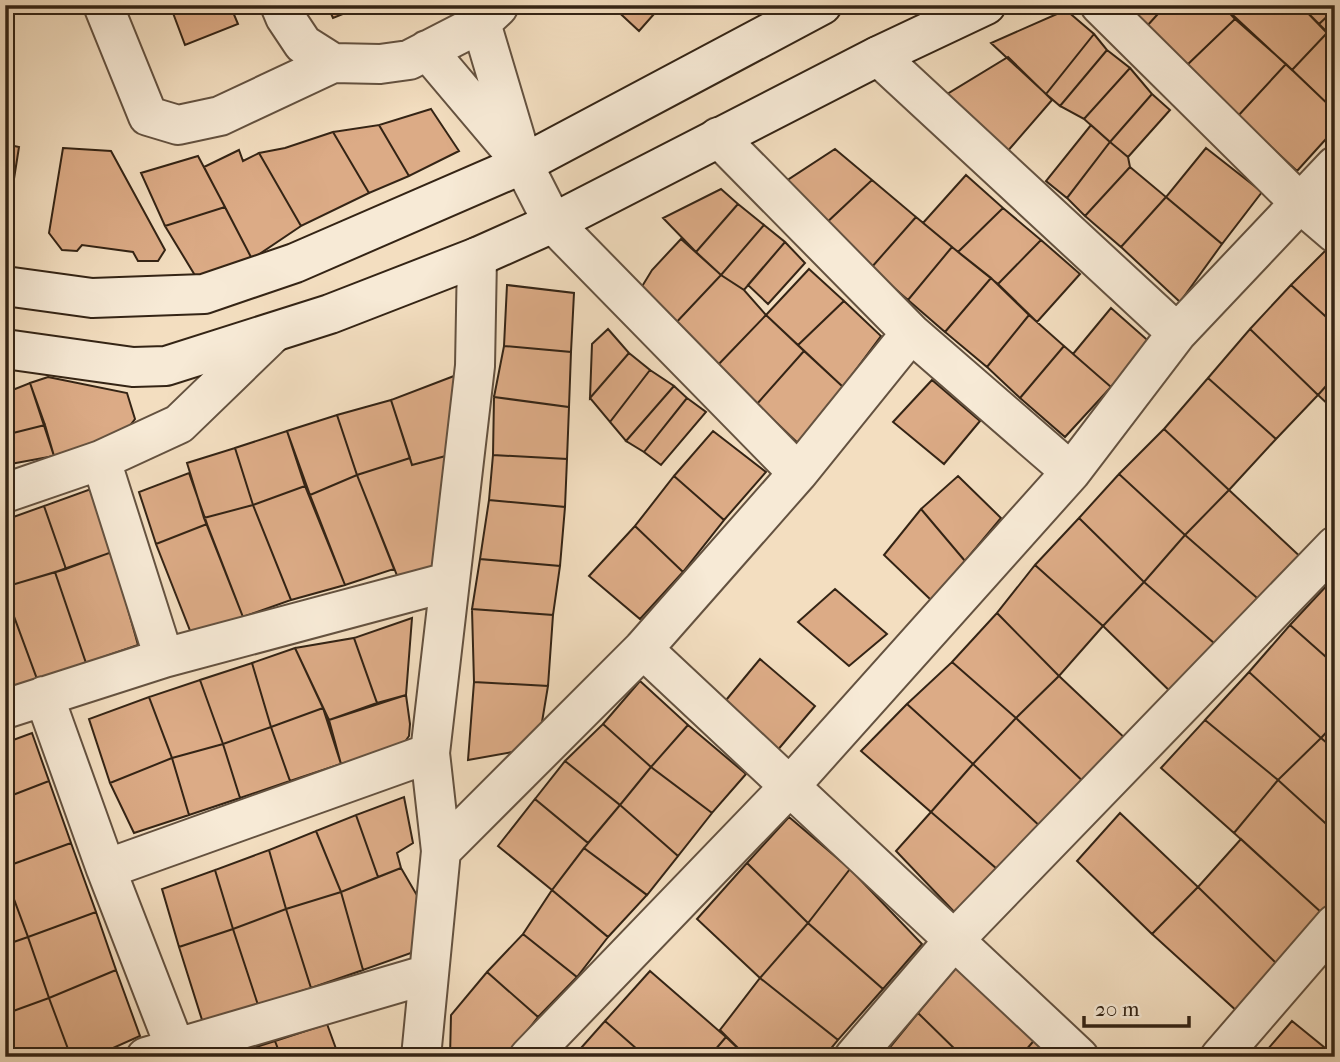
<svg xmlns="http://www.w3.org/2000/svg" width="1340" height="1062" font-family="'IM FELL French Canon',serif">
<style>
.building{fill:#dcab86;stroke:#342415;stroke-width:2}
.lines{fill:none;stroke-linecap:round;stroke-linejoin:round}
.minor-casing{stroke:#645240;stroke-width:42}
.secondary-casing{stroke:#342415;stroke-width:42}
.minor{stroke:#f7ead6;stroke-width:38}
.secondary{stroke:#f7ead6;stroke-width:38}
</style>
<rect width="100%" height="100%" fill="#f3dec0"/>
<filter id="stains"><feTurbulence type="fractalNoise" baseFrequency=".00286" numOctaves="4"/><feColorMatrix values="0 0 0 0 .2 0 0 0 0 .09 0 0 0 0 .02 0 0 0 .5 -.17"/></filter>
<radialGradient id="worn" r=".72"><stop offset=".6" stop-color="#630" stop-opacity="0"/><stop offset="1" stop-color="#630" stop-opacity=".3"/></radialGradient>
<path class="building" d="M170,5H230L238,24L185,45Z
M327,5H365L333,18Z
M611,5H662L639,31Z
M1125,5H1166L1147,26Z
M1166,5H1222L1235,19L1186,66L1147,26Z
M1222,5H1300L1327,33L1292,70Z
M1300,5H1335V9L1319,24Z
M1335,9V40L1319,24Z
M1066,10L1094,34L1046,94L991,43Z
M1235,19L1286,64L1238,116L1186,66Z
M1327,33L1335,40V111L1292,70Z
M1094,34L1107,50L1060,106L1046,94Z
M1107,50L1130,68L1084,119L1060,106Z
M1008,57L1052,100L1006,153L944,96Z
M1286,64L1335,111V129L1297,171L1238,116Z
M1130,68L1152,94L1110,142L1084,119Z
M1152,94L1170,110L1128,157L1110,142Z
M431,109L459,151L409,176L379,125Z
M379,125L409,176L369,193L333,132Z
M1091,125L1110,142L1067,198L1046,181Z
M333,132L369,193L301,226L259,153L285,148Z
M1110,142L1128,157L1130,167L1085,216L1067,198Z
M5,144L19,147L5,236Z
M63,148L111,151L165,250L158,261H138L133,252L82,245L77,251L62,250L49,233Z
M1206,148L1262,192L1222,244L1166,197Z
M835,149L872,180L823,226L780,185Z
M239,150L243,161L259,153L301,226L252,259L204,167Z
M198,156L225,207L165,226L141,173Z
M1130,167L1166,197L1121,247L1085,216Z
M966,175L1003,208L958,252L923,223Z
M872,180L916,217L871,268L823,226Z
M721,189L738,204L696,252L663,218Z
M1166,197L1222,244L1180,302L1121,247Z
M738,204L764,225L721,275L696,252Z
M225,207L252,259L196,277L165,226Z
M1003,208L1041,240L998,284L958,252Z
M916,217L952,247L908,300L871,268Z
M764,225L785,242L744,290L721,275Z
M681,239L721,275L672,327L638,293L652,270Z
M1041,240L1080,274L1037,322L998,284Z
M785,242L805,263L768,304L748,285Z
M952,247L991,278L945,332L908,300Z
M1327,249L1335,256V325L1291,285Z
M809,269L844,301L798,345L766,315Z
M721,275L744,290L766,315L716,367L672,327Z
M991,278L1029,315L987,367L945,332Z
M507,285L574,293L571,352L504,346Z
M1291,285L1335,325V376L1318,395L1250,329Z
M844,301L881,336L843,387L798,345Z
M1111,308L1153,345L1111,387L1073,354Z
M766,315L804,351L757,404L716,367Z
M1029,315L1064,346L1020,398L987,367Z
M608,329L629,353L590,398L592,344Z
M1250,329L1318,395L1276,439L1208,378Z
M504,346L571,352L569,407L494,397Z
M1064,346L1111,387L1065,437L1020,398Z
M804,351L843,387L802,447L757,404Z
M629,353L650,370L610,422L590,398Z
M650,370L674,386L626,441L610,422Z
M454,376L462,384L453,454L412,465L391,400Z
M1335,376V411L1318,395Z
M48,377L127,393L135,419L125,432L54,456L30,383Z
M1208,378L1276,439L1229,490L1164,429Z
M932,380L980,421L944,464L893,422Z
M30,383L45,425L5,435V393Z
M674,386L687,398L644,452L626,441Z
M494,397L569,407L567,459L493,455Z
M687,398L706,412L661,465L644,452Z
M391,400L410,458L357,475L337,415Z
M337,415L357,475L310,495L287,431Z
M45,425L54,456L5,465V435Z
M1164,429L1229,490L1185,535L1119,474Z
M287,431L305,486L253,505L235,448Z
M713,431L766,472L724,520L674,476Z
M235,448L253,505L204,518L187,463Z
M453,454L441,568L400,583L357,475L410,458L412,465Z
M493,455L567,459L565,507L489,500Z
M189,473L207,524L156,544L139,492Z
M1119,474L1185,535L1144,582L1079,518Z
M357,475L394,569L345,585L310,495Z
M674,476L724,520L683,572L635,526Z
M958,476L1001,518L965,561L921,509Z
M305,486L345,585L291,600L253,505Z
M91,489L112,552L66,569L44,506Z
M1229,490L1306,562L1264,604L1185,535Z
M489,500L565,507L560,566L480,559Z
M253,505L291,600L243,617L204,518Z
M44,506L66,569L5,587V520Z
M921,509L965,561L931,600L884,555Z
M1079,518L1144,582L1103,626L1035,565Z
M207,524L243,617L191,633L156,544Z
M635,526L683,572L640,619L589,576Z
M1185,535L1264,604L1222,650L1144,582Z
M112,552L138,645L86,663L55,572Z
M480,559L560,566L553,615L472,609Z
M1035,565L1103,626L1059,676L997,613Z
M55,572L86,663L37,679L5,592V587Z
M1331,581L1335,585V665L1290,625Z
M1144,582L1222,650L1178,699L1103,626Z
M835,589L887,634L849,666L798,622Z
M5,592L37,679L5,690Z
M472,609L553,615L548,686L474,682Z
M997,613L1059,676L1016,718L952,662Z
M412,618L406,695L377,703L354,638Z
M1290,625L1335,665V723L1321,738L1249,672Z
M354,638L377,703L329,720L295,648Z
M295,648L323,708L271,727L252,663Z
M760,659L815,706L776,752L722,705Z
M952,662L1016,718L973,764L907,704Z
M252,663L271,727L223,744L200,680Z
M1249,672L1321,738L1278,780L1205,720Z
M1059,676L1129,742L1089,787L1016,718Z
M200,680L223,744L172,758L149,697Z
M640,681L688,725L651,767L603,724Z
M474,682L548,686L541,728L518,751L468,760Z
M406,695L410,724L409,736L402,746L341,764L329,720Z
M149,697L172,758L110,783L89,719Z
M907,704L973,764L931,812L861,751Z
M323,708L341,764L290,781L271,727Z
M1016,718L1089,787L1044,830L973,764Z
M1205,720L1278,780L1234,833L1161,768Z
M1335,723V750L1321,738Z
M603,724L651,767L620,805L565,761Z
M688,725L746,774L712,813L651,767Z
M271,727L290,781L240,798L223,744Z
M32,733L49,781L5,798V743Z
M1321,738L1335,750V832L1278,780Z
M223,744L240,798L189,815L172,758Z
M172,758L189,815L134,833L110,783Z
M565,761L620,805L588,843L535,799Z
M973,764L1044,830L1004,875L931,812Z
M651,767L712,813L678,856L620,805Z
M1278,780L1335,832V899L1322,913L1234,833Z
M49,781L71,843L5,867V798Z
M404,797L413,843L397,853L401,868L378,877L356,815Z
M535,799L588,843L552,890L498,846Z
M620,805L678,856L647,895L584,848Z
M931,812L1004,875L961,919L896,851Z
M1120,813L1198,887L1152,934L1077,861Z
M356,815L378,877L341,892L316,831Z
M789,817L850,869L808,923L747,863Z
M316,831L341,892L286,909L269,850Z
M1241,839L1322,913L1279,966L1198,887Z
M71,843L96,912L28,937L5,875V867Z
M584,848L647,895L608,937L552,890Z
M269,850L286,909L233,929L215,870Z
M747,863L808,923L760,978L697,919Z
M401,868L425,909L411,953L363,970L341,892Z
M850,869L922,944L883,989L808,923Z
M215,870L233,929L179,947L162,889Z
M5,875L28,937L5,945Z
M1198,887L1279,966L1239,1013L1152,934Z
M552,890L608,937L577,977L523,934Z
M341,892L363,970L311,988L286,909Z
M286,909L311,988L258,1005L233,929Z
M96,912L116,970L49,998L28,937Z
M808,923L883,989L838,1040L760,978Z
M233,929L258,1005L203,1023L179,947Z
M523,934L577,977L538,1017L487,972Z
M28,937L49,998L5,1014V945Z
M959,964L1037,1037L1020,1057H963L918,1013Z
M116,970L140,1036L93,1057H71L49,998Z
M650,971L726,1037L709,1057H646L605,1021Z
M487,972L538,1017L507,1057H450L451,1015Z
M760,978L838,1040L824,1057H747L720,1030Z
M49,998L71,1057H5V1014Z
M918,1013L963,1057H882Z
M605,1021L646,1057H573Z
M1292,1021L1335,1056V1057H1261Z
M327,1024L339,1057H281L275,1041Z
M726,1037L747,1057H709Z
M1037,1037L1056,1057H1020Z
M275,1041L281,1057H228V1056Z"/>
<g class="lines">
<g class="minor-casing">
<path id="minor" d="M103,5L148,116L178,125L220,116L333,63
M280,5L285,17L303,44L333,63L380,64L409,60L481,23L498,7
M1100,5L1300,203L1335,233
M481,23L523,164L553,223L798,473
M427,50L514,153
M878,56L1177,333
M718,137L911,333L1071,472
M101,460L164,658
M5,493L101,460L179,424L273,333
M643,649L1079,1057
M44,696L106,869L175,1047
M5,709L164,658L448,582
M441,851L643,649L798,473L911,333
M106,869L430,753
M146,1057L429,974
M421,1057L441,851L430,753L475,366L477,257
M529,1057L789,787L1071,472L1177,333L1335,166
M854,1057L955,939L1335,546
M1220,1057L1335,924"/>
</g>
<g class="secondary-casing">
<path id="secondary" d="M5,286L92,298L204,294L295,263L523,164L822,5
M5,349L133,367L166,366L330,314L477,257L553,223L878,56L986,5"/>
</g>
<use href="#minor" class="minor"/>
<use href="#secondary" class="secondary"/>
</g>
<rect width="1340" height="1062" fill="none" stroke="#f3dec0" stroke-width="28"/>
<rect x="7" y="7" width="1326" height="1048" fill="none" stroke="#342415" stroke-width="3.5"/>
<rect x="14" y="14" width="1312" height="1034" fill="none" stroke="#342415" stroke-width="2"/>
<path d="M1084 1016v10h105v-10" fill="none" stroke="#342415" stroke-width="3.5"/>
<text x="1095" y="1016" font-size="21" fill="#342415" stroke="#f7ead6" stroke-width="5" paint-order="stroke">20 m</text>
<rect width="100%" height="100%" filter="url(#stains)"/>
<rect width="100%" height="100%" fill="url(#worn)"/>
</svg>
